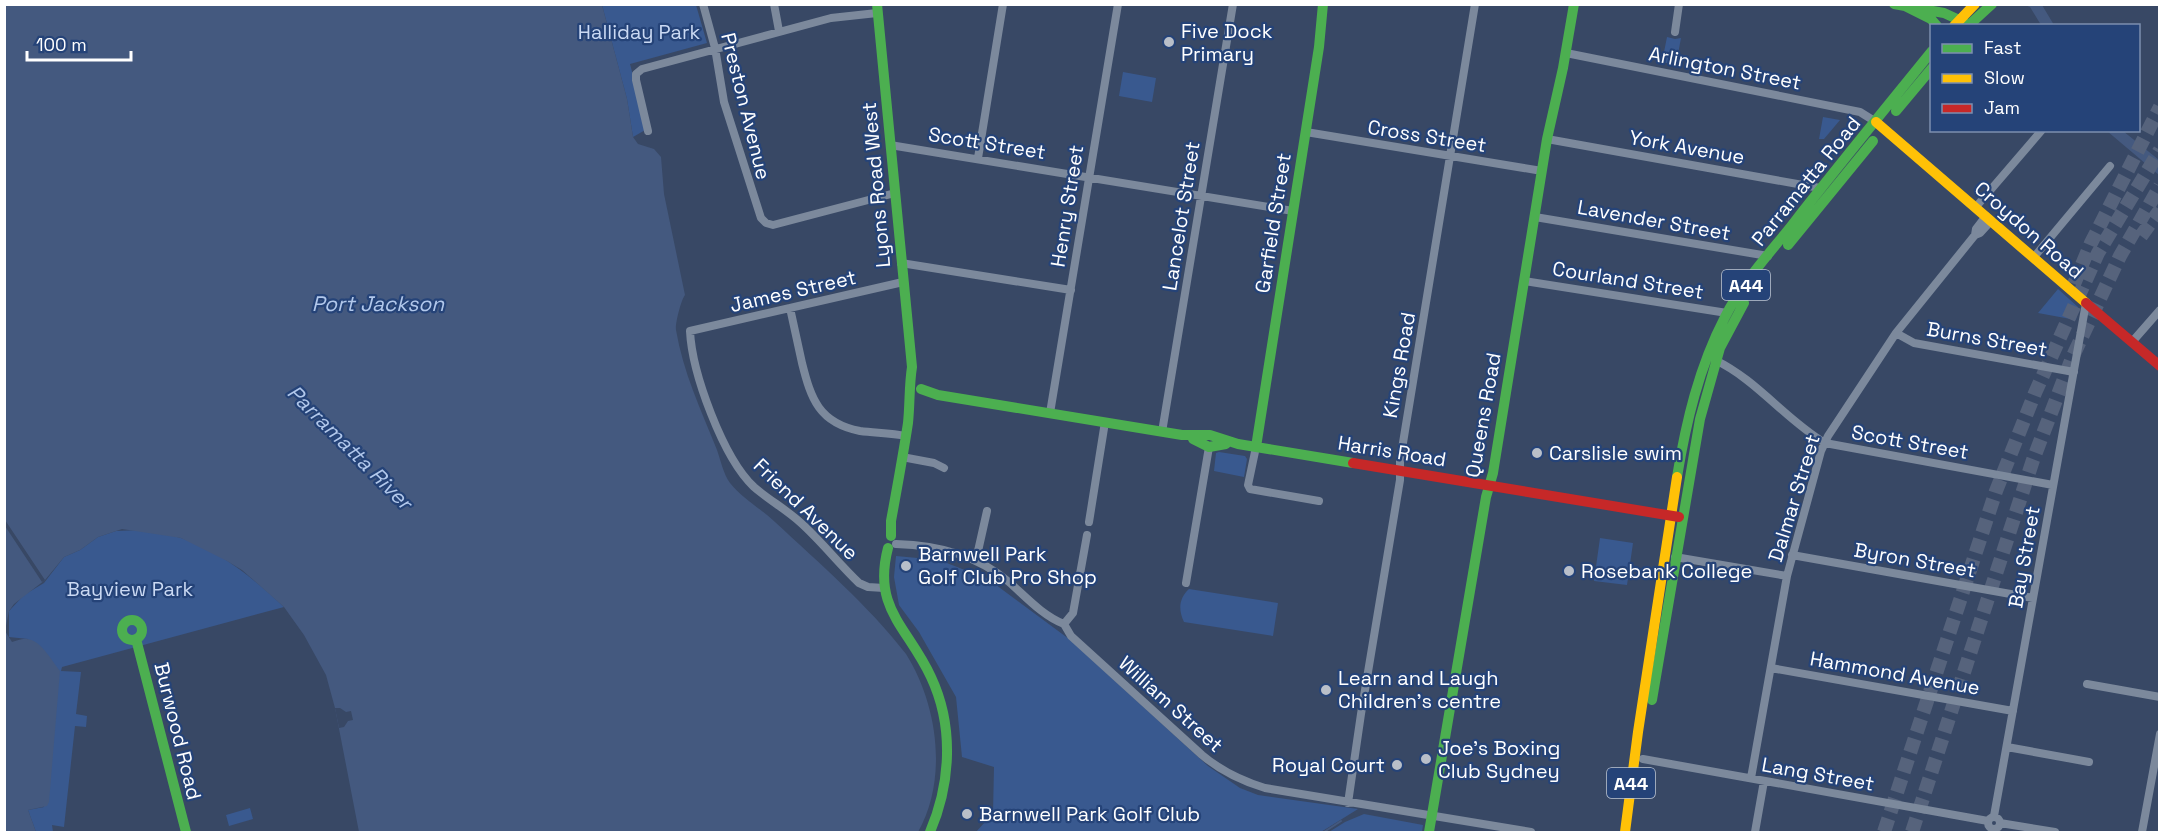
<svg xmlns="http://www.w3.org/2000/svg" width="2164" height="837" font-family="'Space Grotesk',sans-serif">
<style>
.green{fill:#39598f}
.water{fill:#44597f}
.pier{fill:#384865}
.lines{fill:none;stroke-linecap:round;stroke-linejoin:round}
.stream{stroke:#44597f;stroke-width:2}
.highway-tunnel{stroke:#56637c;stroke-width:14;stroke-dasharray:14 7;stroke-linecap:butt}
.street{stroke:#7c899c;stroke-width:8}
.fast{stroke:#4caf50;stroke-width:10}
.slow{stroke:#ffc107;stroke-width:10}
.jam{stroke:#c62828;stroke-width:10}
.poi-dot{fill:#b9bfc9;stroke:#254378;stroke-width:2}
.labels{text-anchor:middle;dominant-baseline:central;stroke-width:4.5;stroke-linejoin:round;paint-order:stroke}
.shield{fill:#254378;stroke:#bec7d6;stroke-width:1.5}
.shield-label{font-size:18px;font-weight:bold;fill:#fff}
.poi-label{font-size:20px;fill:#fff;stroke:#254378;text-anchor:start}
.park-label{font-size:20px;fill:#cad9f3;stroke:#254378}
.street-label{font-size:20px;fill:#fff;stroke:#254378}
.water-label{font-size:21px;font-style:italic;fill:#b2c8eb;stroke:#254378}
</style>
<rect width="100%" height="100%" fill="#384865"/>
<path class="green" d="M602,5H696L707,43L630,64L647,129L633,137L627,99Z
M1667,37L1675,39L1681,38L1676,65L1662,62Z
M1123,72L1156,78L1152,102L1119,96Z
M1823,117L1840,120L1824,139H1819Z
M2058,289L2078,307L2076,320L2038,313Z
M1219,452L1245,456L1247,459L1244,477L1214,471L1216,453Z
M140,530C153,533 168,534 181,538C221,551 254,579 284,607L62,667L61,671L81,672L76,714L87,716L86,727L75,726L64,827L52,825L53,832H36L28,810L44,807L28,639L9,637V611L24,595L44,583L64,557L80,550L98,537L116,531Z
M1600,538L1633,543L1627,585L1594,581Z
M896,556L939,560L988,579L1069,639L1208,766L1240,788L1258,795L1358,809L1321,832H976L993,813L994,767L962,757L956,697L919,632L899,605L894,577Z
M1189,589L1278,603L1273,636L1184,622C1178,610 1179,598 1189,589Z
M250,808L253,819L229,826L226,815Z
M1364,814L1423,825L1422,832H1329L1345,822Z"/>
<path class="water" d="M5,5H602L627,99L633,137L638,144L654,149L661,157L664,194L685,295C681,300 675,324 676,330C683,372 701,410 717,450C721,461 723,473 730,483C743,499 760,508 775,522C820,564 868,605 906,654C938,705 948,779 918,832H359L335,708L326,675L304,635L284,607L242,570L227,561L181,538L122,529L98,537L80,550L64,557L45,580L14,604L9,611L5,631L12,642C17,641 22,638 27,639C41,640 52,661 60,671L49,802L47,806L28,810L36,832H5Z
M2025,5H2042L2054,25H2041L2030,7Z
M2107,131H2123L2159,160V175Z"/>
<path class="pier" d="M5,520L45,580L42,582L5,526Z
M335,708H340L346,712L351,711L353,720L348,721L344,727L339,728Z"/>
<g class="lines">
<path class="stream" d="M1324,832L1341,821"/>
<path class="highway-tunnel" d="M2141,236L2160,210
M2074,284L2091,243L2160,107
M1884,832L1996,491L2035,393L2098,253L2160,150
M1912,832L2033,460L2072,358L2120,256L2160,186"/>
<path class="street" d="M703,4L715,48L724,102L761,218L766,223L773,225L895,193
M774,4L779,31
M1675,32L1679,4
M1566,53L1860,112L1876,122
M648,131L636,80V74L642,69L831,18L877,13
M1306,132L1542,171
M1547,139L1820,188
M890,145L1293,211
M978,158L1003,4
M1975,208L2042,130
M1535,217L1768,256
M1975,235L1976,229L1986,216
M2034,257L2110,166
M901,263L1071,290
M1524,281L1727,313
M790,308C794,326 798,345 802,363C811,399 819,423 860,431C875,433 890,433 906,436
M1896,333L1914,343L2074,372
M2132,342L2160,310
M1715,360C1757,380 1786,420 1825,443L2053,485
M1050,413L1118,4
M1162,432L1233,4
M1256,447L1248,485L1250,489L1319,501
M902,457L934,463L944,468
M1089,522L1105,422
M896,544C937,545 977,555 1009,582C1026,597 1043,616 1064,624L1071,636L1202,755C1221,771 1242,781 1265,788L1531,832
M1792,555L2033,598
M1675,557L1787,576
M976,560L987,511
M1186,583L1209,447
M884,588L868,587L859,583C839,564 822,542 801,523C787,510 769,500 754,487C723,458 692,373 690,331L903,282
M1064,624L1073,613L1087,535
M1771,668L2013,711
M2087,684L2160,697
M2007,747L2089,762
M1643,759L1988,821
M1751,778L1787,576L1821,451L1828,436L1896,333L1975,235L1980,233L1991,221
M1348,803L1361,714L1400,480V461L1475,4
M1994,816L2086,303
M1988 823a6 6 0 1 1 12 0a6 6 0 1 1-12 0Z
M2000,823L2055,832
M1755,832L1764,781
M2142,832L2160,734"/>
<path class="fast" d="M877,4L912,367C909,386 910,404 908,423C903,456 897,488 891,521V536
M1894,4L1944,13L1968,24
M1905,6L1931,19L1937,26
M1968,26L1992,4
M1896,111L1932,68
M1788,245L1873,141
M921,389L938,395L1182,435H1210L1238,444L1353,463
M1193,439L1209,447L1226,444
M1256,447L1319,47L1323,4
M1677,477C1686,422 1699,367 1725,317C1742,283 1769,254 1792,225C1838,166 1885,109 1932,51
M888,548C872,609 908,627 931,677C954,726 951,783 930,832
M122 630a10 10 0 1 1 20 0a10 10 0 1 1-20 0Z
M136,639L186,832
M1652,700L1700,419L1720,348L1744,303
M1429,832L1486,497L1493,473L1547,139L1563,68L1574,4"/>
<path class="slow" d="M1954,26L1975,4
M1876,122L2086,303
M1625,832L1638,732L1677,477"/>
<path class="jam" d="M2086,303L2160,366
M1353,463L1679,517"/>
</g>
<g class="poi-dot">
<circle cx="1169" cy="42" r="6"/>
<circle cx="1537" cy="453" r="6"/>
<circle cx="906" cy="566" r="6"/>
<circle cx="1569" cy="571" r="6"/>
<circle cx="1326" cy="690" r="6"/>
<circle cx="1426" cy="759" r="6"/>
<circle cx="1397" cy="765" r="6"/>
<circle cx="967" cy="814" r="6"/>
</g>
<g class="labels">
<g class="shield">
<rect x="1722" y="270" width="48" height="30" rx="4.5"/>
<rect x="1607" y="768" width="48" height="30" rx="4.5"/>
</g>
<g class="shield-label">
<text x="1746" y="285">A44</text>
<text x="1631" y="783">A44</text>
</g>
<g class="poi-label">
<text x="1181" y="31">Five Dock<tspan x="1181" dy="23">Primary</tspan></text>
<text x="1549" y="453">Carslisle swim</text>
<text x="918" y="554">Barnwell Park<tspan x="918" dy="23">Golf Club Pro Shop</tspan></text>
<text x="1581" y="571">Rosebank College</text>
<text x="1338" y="678">Learn and Laugh<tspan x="1338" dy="23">Children's centre</tspan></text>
<text x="1438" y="748">Joe's Boxing<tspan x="1438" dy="23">Club Sydney</tspan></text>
<text x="1385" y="765" text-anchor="end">Royal Court</text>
<text x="979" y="814">Barnwell Park Golf Club</text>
</g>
<g class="park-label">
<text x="639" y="32">Halliday Park</text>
<text x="130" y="589">Bayview Park</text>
</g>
<g class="street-label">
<text transform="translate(1725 68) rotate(11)">Arlington Street</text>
<text transform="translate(746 106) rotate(76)">Preston Avenue</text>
<text transform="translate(1427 136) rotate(9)">Cross Street</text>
<text transform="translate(987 143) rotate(9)">Scott Street</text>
<text transform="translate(1687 147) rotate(10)">York Avenue</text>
<text transform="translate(1806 181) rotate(-51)">Parramatta Road</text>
<text transform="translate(876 185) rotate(-95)">Lyons Road West</text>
<text transform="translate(1067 206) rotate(-81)">Henry Street</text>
<text transform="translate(1181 216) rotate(-81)">Lancelot Street</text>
<text transform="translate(1654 220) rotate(10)">Lavender Street</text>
<text transform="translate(1273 223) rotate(-81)">Garfield Street</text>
<text transform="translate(2029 230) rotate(41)">Croydon Road</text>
<text transform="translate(1628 280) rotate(9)">Courland Street</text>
<text transform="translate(793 291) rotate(-13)">James Street</text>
<text transform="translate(1987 339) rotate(10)">Burns Street</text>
<text transform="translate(1399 365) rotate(-80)">Kings Road</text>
<text transform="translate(1483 415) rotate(-80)">Queens Road</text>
<text transform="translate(1910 442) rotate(10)">Scott Street</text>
<text transform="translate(1392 451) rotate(9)">Harris Road</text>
<text transform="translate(1794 498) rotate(-73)">Dalmar Street</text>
<text transform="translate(806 509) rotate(44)">Friend Avenue</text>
<text transform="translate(2024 557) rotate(-80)">Bay Street</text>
<text transform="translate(1915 560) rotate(10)">Byron Street</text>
<text transform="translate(1895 673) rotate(10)">Hammond Avenue</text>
<text transform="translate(1171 704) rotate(42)">William Street</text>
<text transform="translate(178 731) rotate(76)">Burwood Road</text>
<text transform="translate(1818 774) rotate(10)">Lang Street</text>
</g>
<g class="water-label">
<text x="378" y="303">Port Jackson</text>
<text transform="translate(350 447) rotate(45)">Parramatta River</text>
</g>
</g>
<rect width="2164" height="837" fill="none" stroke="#ffffff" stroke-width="12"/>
<rect x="1930" y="24" width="210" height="108" fill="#254378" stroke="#7c8eae" stroke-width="1.5"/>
<rect x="1942" y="44" width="30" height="9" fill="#4caf50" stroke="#7c8eae" stroke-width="1.5"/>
<text x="1984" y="54" font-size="18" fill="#ffffff">Fast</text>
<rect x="1942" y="74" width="30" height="9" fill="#ffc107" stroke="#7c8eae" stroke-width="1.5"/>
<text x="1984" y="84" font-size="18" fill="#ffffff">Slow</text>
<rect x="1942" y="104" width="30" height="9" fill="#c62828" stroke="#7c8eae" stroke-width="1.5"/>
<text x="1984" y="114" font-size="18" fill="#ffffff">Jam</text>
<path d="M27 51v9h104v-9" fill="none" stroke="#ffffff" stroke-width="3"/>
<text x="36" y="51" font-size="18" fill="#ffffff" stroke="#254378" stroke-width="4.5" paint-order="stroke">100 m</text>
</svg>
